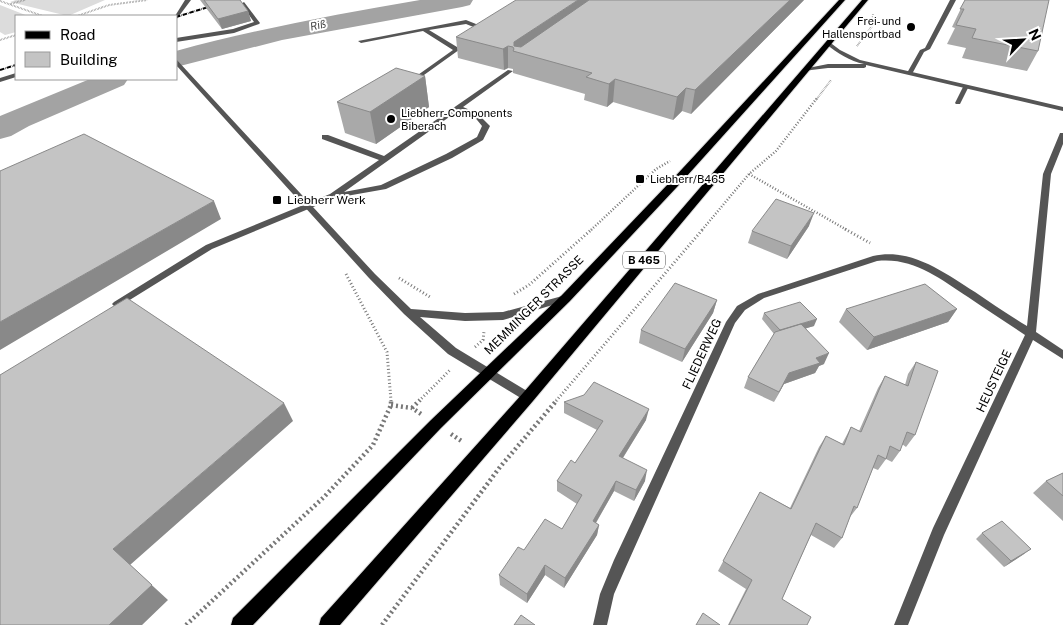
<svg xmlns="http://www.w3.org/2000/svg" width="1063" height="625" font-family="'Public Sans',sans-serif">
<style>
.green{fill:#dcdcdc}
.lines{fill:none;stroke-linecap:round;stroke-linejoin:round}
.river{fill:#a3a3a3;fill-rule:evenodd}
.primary-casing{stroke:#dbdbdb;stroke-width:2}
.path-far3{stroke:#777;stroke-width:2;stroke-dasharray:0.5 1;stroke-linecap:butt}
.path-far2{stroke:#777;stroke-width:2.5;stroke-dasharray:1 2;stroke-linecap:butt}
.path-far1{stroke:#777;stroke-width:3;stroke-dasharray:1 2.5;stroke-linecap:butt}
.path{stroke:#777;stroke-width:4.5;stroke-dasharray:2 3;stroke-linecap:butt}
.service{fill:#555;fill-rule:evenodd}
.minor{fill:#555;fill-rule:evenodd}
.primary{fill:#000;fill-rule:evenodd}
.rail{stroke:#000;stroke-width:2;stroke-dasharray:4.5 1 0.5 1;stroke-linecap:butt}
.wall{fill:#a9a9a9}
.shaded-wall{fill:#898989}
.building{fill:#c4c4c4;stroke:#898989}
.poi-dot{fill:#000;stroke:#fff;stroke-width:2}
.labels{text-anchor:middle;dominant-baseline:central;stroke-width:4;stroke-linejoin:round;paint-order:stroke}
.far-poi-label{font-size:11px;fill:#000;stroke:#fff;text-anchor:start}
.far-water-label{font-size:11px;font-style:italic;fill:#444;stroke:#fff}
.shield{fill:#fff;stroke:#4c4c4c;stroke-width:1}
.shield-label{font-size:11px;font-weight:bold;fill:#000}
.poi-label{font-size:12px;fill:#000;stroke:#fff;text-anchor:start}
.street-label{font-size:12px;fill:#000;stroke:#fff}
</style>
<rect width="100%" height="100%" fill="#fff"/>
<path class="green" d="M16,0H105L68,16L10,2Z
M0,5L28,16H16V32L5,35L0,32Z"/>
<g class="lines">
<path class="river" d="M420,0H473L470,5L462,7L282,40L176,67V51C257,29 338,14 420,0Z
M90,79H128L124,85L29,126L11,136L0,139V116Z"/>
<g class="primary-casing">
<path id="primary" d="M839,0H845L677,187L570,301L441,428L253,625H231L233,618L431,420L562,295L669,183Z
M862,0H868L533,401L340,625H319L321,618L523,393Z"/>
</g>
<path class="path-far3" d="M0,1L43,16
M10,4L25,0
M77,16L109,5L147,0
M0,40L16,35
M857,46L872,26L873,14
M816,100L831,80"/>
<path class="path-far2" d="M749,174L847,230
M591,230L656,169L670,161
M702,230L749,174L776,151L817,98"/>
<path class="path-far1" d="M845,229L870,243
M346,274L387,352L391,401
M399,278L430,297
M514,294L529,285L592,229
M475,347L483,340L484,332
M419,401L450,370
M556,401L703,229"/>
<path class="path" d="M391,405L412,408L421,414
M412,408L420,400
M451,434L463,442
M186,625L324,497L373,445L391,405V400
M382,625L500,467L557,400"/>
<path class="service" d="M950,0H956L930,49L924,52L912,74H908L907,73L920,50L925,48Z
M244,2L260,23L259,24L234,33L176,42V38L233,29L254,22L241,4Z
M466,20L481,26V35L476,34V28L466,24L429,30L457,47L465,41L470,42L410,85L408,84V82L453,50L423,31L361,43L358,41Z
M508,70L513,71L463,107L477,113L490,126L483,140L452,158L386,189L335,198L212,249L120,306H114L112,304L114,302L206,245L330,194L379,160L322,139V135H328L384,156ZM459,110L473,115L482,126L477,137L446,154L381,185L344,192Z
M16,73V77L0,82V78Z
M964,85L969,86L960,104H956L955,103Z"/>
<path class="minor" d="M185,0H191L176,20V16H175Z
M828,41L840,50L860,60L1063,107V111L866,65V67L864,68H828L803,71V69L828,64H864C850,61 837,53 826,44V42Z
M176,59L375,274L411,309L465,313L503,312L566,295L569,296L571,298L569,300L503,320L465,321L420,317L456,348L532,394L534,397L532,400L528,402L524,400L448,354L404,314L369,278L176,65Z
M1060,133H1063V144L1051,174L1036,332L1063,350V359L1033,340L944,535L908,625H894L933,528L1025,335C1006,322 987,310 968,297C939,278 913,257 877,261L764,298L745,310L735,323L625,569L614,594L607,625H593L600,594L614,560L726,322L737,306L758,294L873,256C911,247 945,273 975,292C992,304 1009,315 1027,326L1043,174Z"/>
<use href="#primary" class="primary"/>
<path class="rail" d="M176,17L231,0
M0,70L16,65"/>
</g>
<path class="wall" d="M200,0H240L248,11L251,21L222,29Z
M804,0L691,114L682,111L673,120L613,102L607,107L584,100L585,94L513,73V69L508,68L504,70L458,58L456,37Z
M965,0L1038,51L1027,71L962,58L966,48L947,44L955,28L952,27Z
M425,76L429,107L376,144L345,133L337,102Z
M809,226L787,259L748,243L752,231Z
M717,300L713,313L682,362L639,343L641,330Z
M846,309H957L948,322L867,350L839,322Z
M764,313L814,326L806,328L824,364L819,366L815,373L784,384L774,402L744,388L748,377L774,334L762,319Z
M916,362L915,435L906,447L902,444L900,451L892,462L886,459L878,470L873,468L857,508L850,517L842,538L834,548L811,535L782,599L807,625H728L746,589L718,571L760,492L790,508L819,447L826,436L842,444L851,427L859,431L878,388L885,376L905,385L908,374Z
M564,402L646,420L623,458L645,481L634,501L614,491L596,523L599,525L597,535L564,588L545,575L527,603L500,585L499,575L524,550L562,529L577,504L557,491V481L575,463L597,430L564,413Z
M1063,473V521L1033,493L1046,481Z
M982,533L1024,554L1004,567L976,539Z"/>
<path class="shaded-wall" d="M578,0H605L514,52V42Z
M790,0H804L691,114L695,90Z
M248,11L251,21L222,29L218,19Z
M508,46V68L504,70L503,49Z
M425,76L429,107L376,144L370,112Z
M615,79L613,102L607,107L609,84Z
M686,88L682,111L673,120L677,97Z
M214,201L221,219L0,350V322Z
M814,213L809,226L787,259L791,246Z
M717,300L713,313L682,362L685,349Z
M957,309L948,322L867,350L874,337Z
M817,319L814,326L777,337L780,330Z
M829,353L824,364L819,366L815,373L784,384L774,402L789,373L816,358Z
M284,403L293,421L130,565L168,600L142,625H109L113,549Z
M649,409L646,420L617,467L619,456Z
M647,470L645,481L634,501L636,490Z
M616,481L614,491L591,531L593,521Z
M599,525L597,535L564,588L565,578Z
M1031,549L1024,554L1004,567L1011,561Z
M545,565V575L527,603V594Z"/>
<path class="building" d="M204,0H240L248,11L218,19Z
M516,0H578L514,42V46L521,47L589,0H790L695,90L686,88L677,97L615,79L609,84L586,77L592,73L513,51L514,49L513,47L508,46L503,49L456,37Z
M965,0H1049L1038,51L972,38L976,29L956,25L964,9H960Z
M396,68L425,76L370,112L337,102Z
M84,134L214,201L0,322V171Z
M776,199L814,213L791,246L752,231Z
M675,283L717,300L685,349L641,330Z
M925,284L957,309L874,337L846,309Z
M127,298L284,403L113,549L152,585L109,625H0V375Z
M800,302L817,319L780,330L764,313Z
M801,324L829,353L816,358L820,363L789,373L779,392L748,377L775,332Z
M916,362L938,371L915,435L907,432L900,451L890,446L886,459L878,455L857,508L854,506L842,538L816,523L782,599L811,617L807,625H729L752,580L723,561L760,492L791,509L826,436L844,445L851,427L861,432L885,376L908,386Z
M594,382L649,409L619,456L647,470L636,490L616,481L593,521L599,525L565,578L545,565L527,594L499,575L518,547L524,550L545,519L562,529L582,495L557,481L571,460L575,463L603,421L564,402L584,395Z
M1063,473V496L1046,481Z
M1002,521L1031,549L1011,561L982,533Z
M703,613L720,625H696Z
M521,615L535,625H514Z"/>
<g class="poi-dot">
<circle cx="911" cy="27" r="5"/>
<circle cx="391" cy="119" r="5"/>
<rect x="635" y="174" width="10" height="10" rx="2.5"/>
<rect x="272" y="195" width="10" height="10" rx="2.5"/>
</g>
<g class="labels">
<g class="far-poi-label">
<text x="901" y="21" text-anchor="end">Frei- und<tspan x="901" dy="13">Hallensportbad</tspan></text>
<text x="401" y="113">Liebherr-Components<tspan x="401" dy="13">Biberach</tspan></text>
<text x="650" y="179">Liebherr/B465</text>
</g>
<g class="far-water-label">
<text transform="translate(318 25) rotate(-13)">Riß</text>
</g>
<rect class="shield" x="623" y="251.5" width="42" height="17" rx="4"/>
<g class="shield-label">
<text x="644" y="260">B 465</text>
</g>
<g class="poi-label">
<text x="287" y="200">Liebherr Werk</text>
</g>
<g class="street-label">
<text transform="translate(534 305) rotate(-45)">MEMMINGER STRASSE</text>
<text transform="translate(702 354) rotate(-65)">FLIEDERWEG</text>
<text transform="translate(994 381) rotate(-65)">HEUSTEIGE</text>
</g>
</g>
<rect x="15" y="15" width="162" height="65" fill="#ffffff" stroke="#999999"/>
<rect x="25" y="31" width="25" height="8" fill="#000000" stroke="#999999"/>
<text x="60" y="40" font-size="15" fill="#000000">Road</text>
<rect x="25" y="52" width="25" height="15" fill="#c4c4c4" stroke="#999999"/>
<text x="60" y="65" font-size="15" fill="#000000">Building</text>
<g transform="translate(1023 40) rotate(65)" stroke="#ffffff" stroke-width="4" paint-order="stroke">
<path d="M0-4L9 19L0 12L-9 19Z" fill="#000000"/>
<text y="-8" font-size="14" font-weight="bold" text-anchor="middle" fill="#000000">N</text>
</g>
</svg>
